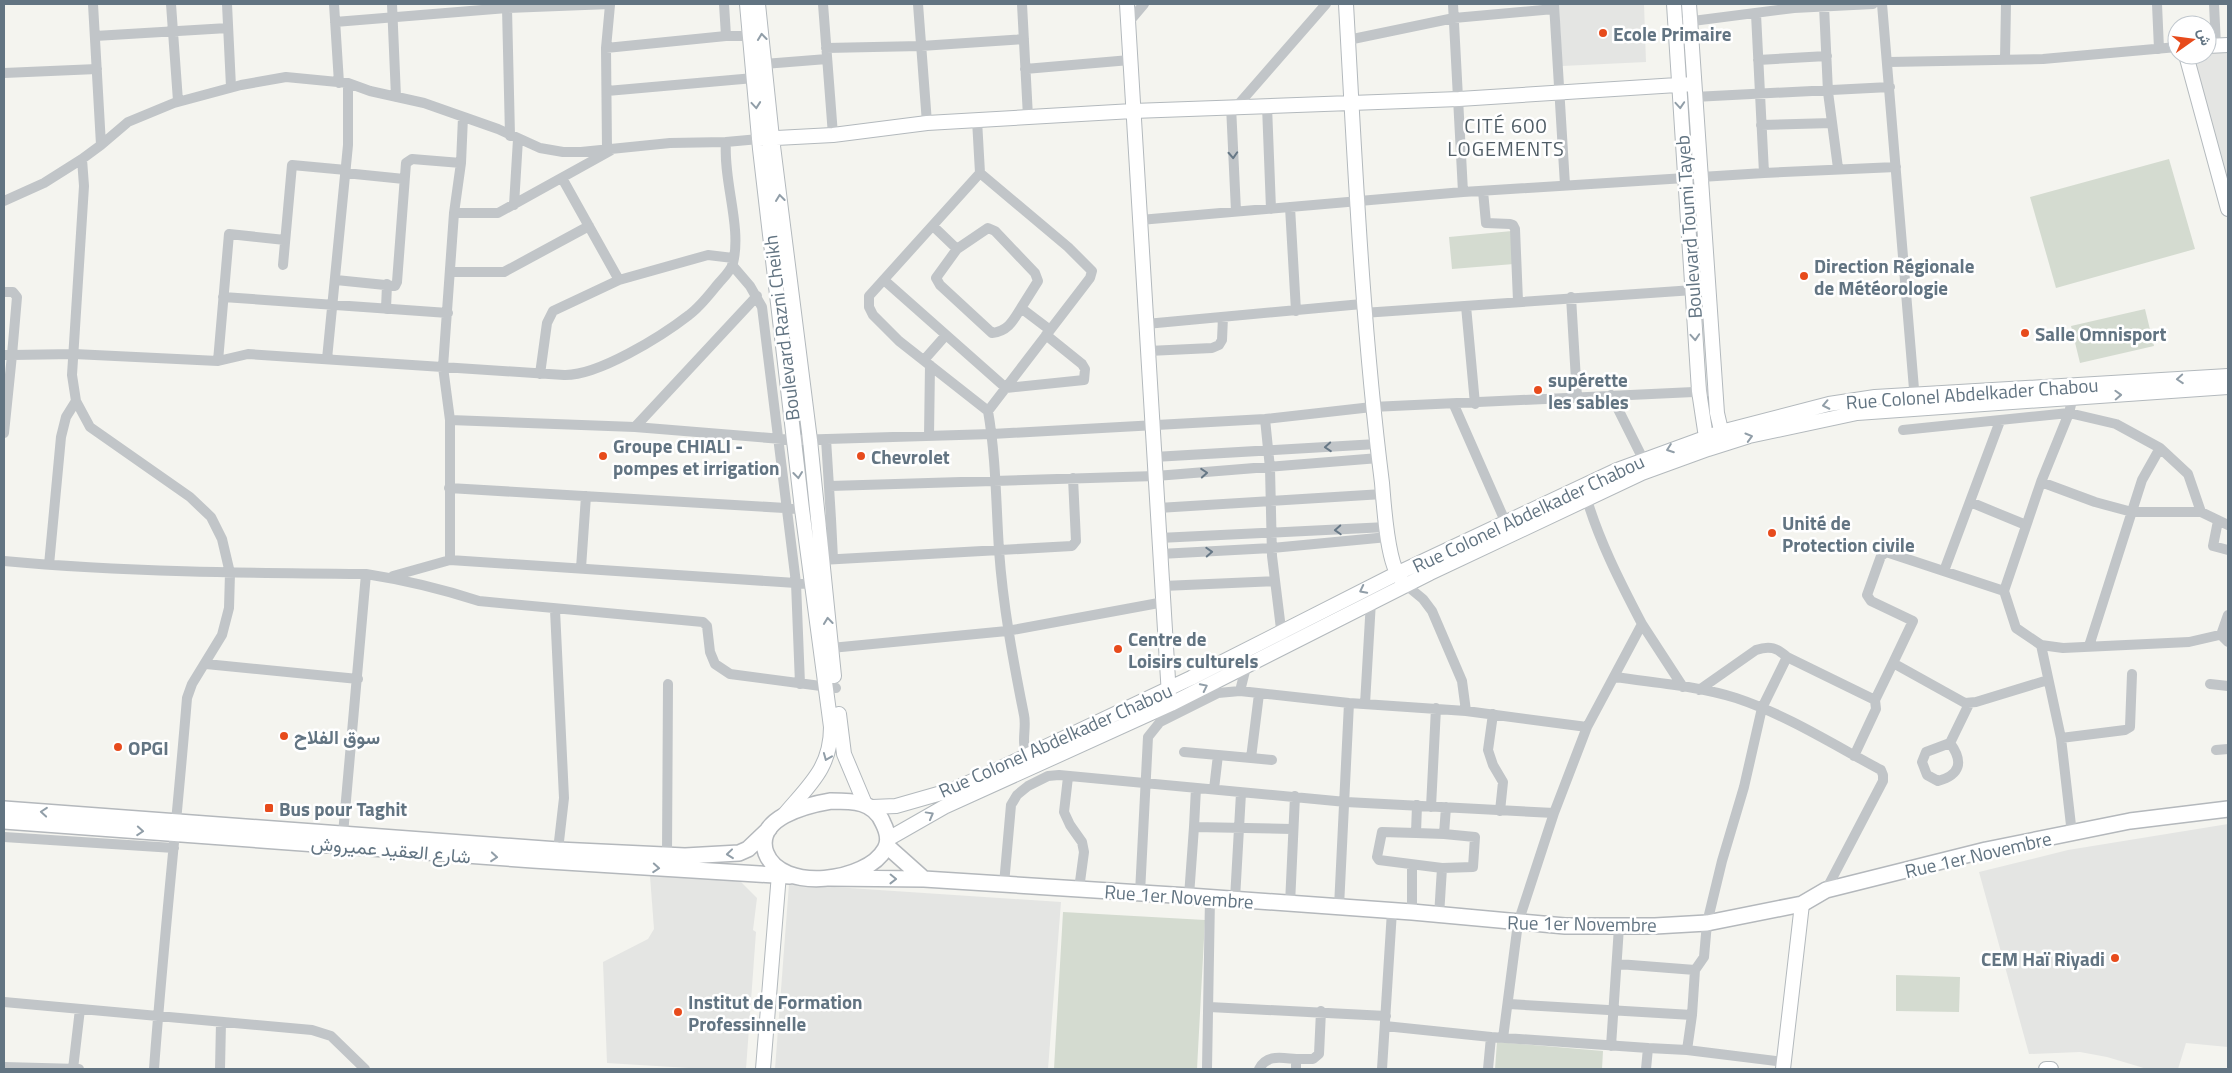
<svg xmlns="http://www.w3.org/2000/svg" width="2232" height="1073" font-family="'Titillium Web',Vazirmatn,sans-serif">
<style>
.built{fill:#e4e5e3}
.green{fill:#d4dbd0}
.lines{fill:none;stroke-linecap:round;stroke-linejoin:round}
.secondary-casing{stroke:#b3b9bd;stroke-width:16}
.primary-casing{stroke:#b4b8bc;stroke-width:18}
.street{stroke:#c1c5c8;stroke-width:10}
.secondary{stroke:#fff;stroke-width:14}
.primary{stroke:#fff;stroke-width:15}
.oneway{stroke:#919ea8}
.oneway2{stroke:#677886}
.poi-dot{fill:#e74b1c;stroke:#fff;stroke-width:2}
.labels{text-anchor:middle;dominant-baseline:central;stroke-width:5;stroke-linejoin:round;paint-order:stroke}
.poi-label{font-size:19px;font-weight:bold;fill:#627482;stroke:#fff;text-anchor:start}
.street-label{font-size:19px;fill:#627482;stroke:#fff}
.neighbourhood-label{font-size:20px;letter-spacing:1px;fill:#505d66;stroke:#fff}
</style>
<rect width="100%" height="100%" fill="#f4f4ef"/>
<path class="built" d="M1559,4H1644L1646,62L1562,66Z
M2228,44V185L2193,55H2207V46Z
M2228,824V1047L2186,1043L2178,1069H2147L2107,1057L2080,1052L2029,1054L1979,872L2068,850Z
M650,876L740,881L757,898L753,930L756,932L746,1069H705L607,1063L603,962L648,939L654,929Z
M789,884L1061,902L1048,1069H775Z"/>
<path class="green" d="M2169,159L2195,249L2056,288L2030,197Z
M1512,231L1514,264L1452,269L1449,237Z
M2145,309L2154,346L2080,363L2071,326Z
M1063,912L1205,920L1197,1069H1054Z
M1896,975L1960,977L1959,1012L1896,1011Z
M1497,1042L1603,1051L1602,1069H1495Z"/>
<g class="lines">
<g class="secondary-casing">
<path id="secondary" d="M747,4L760,149L802,509L831,727C831,768 809,785 784,815
M758,4L772,138L810,440L834,676
M1127,4L1169,696
M1346,4C1355,164 1362,324 1382,483C1384,505 1387,564 1401,579
M1674,4L1699,391L1707,444
M1689,4L1717,413L1723,439
M2207,46L2228,45
M2186,55L2228,209
M759,139L833,135L927,123L1133,111L1459,99L1693,84
M839,714L844,754L865,804
M872,807L896,806L952,790L986,775L1191,678L1396,574L1617,470L1721,432L1829,404L1875,397L2228,376
M888,839L944,807L1171,704L1430,573L1642,473L1708,449L1749,436L1857,413L2228,387
M763,1069L779,874L775,867
M1783,1069L1802,904
M2046,1069H2051"/>
</g>
<g class="primary-casing">
<path id="primary" d="M831,801C853,801 874,801 883,823C887,831 890,841 885,849C867,882 781,893 766,853C753,818 807,805 831,801Z
M4,809L558,850L685,856L739,853L748,849L769,829
M4,821L533,860L790,876
M887,846L924,879
M828,878L924,879L1189,896L1412,912L1565,926H1655L1707,923L1802,904L1826,890L1986,850L2130,821L2228,809"/>
</g>
<path class="street" d="M171,4L178,101
M227,4L231,87
M334,4L339,83
M392,4L396,97
M506,4L507,8L610,4
M724,4L726,36
M823,4L833,135
M918,4L927,123
M1022,4L1028,117
M1453,4L1463,192
M1554,4L1565,185
M1882,4L1915,401
M2157,4L2159,49
M2214,4L2216,46
M610,5L606,48L726,36H750
M1824,6L1828,92L1838,168
M335,22L507,8L510,136
M1685,22L1794,8L1873,4
M1128,23L1144,4
M95,36L228,28
M1348,40L1454,18L1554,9
M606,48L607,150
M826,48L921,46L1024,39
M2005,59L2006,4
M1758,60L1827,56
M1889,62L2043,59L2177,47
M764,64L827,59
M1025,69L1130,60
M4,73L97,69
M607,91L754,78
M1694,97L1890,87
M1231,106L1236,211
M1237,106L1326,4
M1267,106L1271,209
M977,120L980,173L869,296V307L873,315L899,341L988,411C996,457 996,504 999,550C1003,606 1013,660 1024,715C1027,729 1020,743 1028,755
M1761,125L1832,123
M101,145L128,122L174,103L241,85L286,77L348,83L370,91L424,103L498,129L540,148L563,152H581L670,143L726,142
M82,159L101,145L93,4
M345,173L404,179
M980,173L1068,247L1092,271L1090,278L988,411
M1764,173L1896,167
M1483,191L1486,223L1510,224L1513,225L1515,229L1518,301
M4,201L44,183L82,159L84,186L72,375L76,401L90,427L190,497L211,517L222,539L230,573L229,608L222,635L192,684L187,698C177,822 163,945 154,1069
M514,205L518,139
M1290,207L1296,311
M454,213H498L610,151
M1140,220L1463,192L1764,173L1756,14
M933,226L957,249
M283,265L292,165L346,170
M732,265L750,286L762,307L796,583L800,684
M451,272H504L589,226
M336,280L395,286L397,282L406,163L412,159L461,163
M619,280L708,255L733,258
M884,280L1006,388L1084,380L1085,369L1082,364L1046,335
M4,292H13L17,297L12,355H4
M223,297L448,313
M1571,297L1577,397
M1466,306L1475,404
M1021,308C1013,321 1008,331 992,333L940,285L936,278L957,249L988,228L995,231L1035,273L1038,281L1021,308L1050,330
M386,309L387,284
M1363,313L1708,289
M1146,324L1362,304
M1148,351L1212,348L1219,345L1222,340L1223,317
M327,359L348,145V83
M924,360L946,335
M218,361L229,234L285,240
M540,374L547,323L553,311L619,280L562,178
M2074,392L2069,413L2041,482L2004,591L2016,628L2041,645L2063,648L2189,642L2228,633
M1611,395L1643,459
M1454,405L1505,521
M1265,419L1270,468L1272,556L1282,637
M450,420L635,427L794,440L992,434L1265,419L1372,407L1715,391
M635,427L757,296
M1903,430L2069,413L2116,424L2160,448L2142,480L2089,646
M4,433L12,355L74,354L218,361L248,354L564,375C598,376 662,336 689,315C700,307 709,295 718,284C723,278 731,271 733,263C742,227 723,181 726,142L759,139
M929,436L930,365
M2160,448L2188,474L2201,512
M1154,457L1377,444
M2041,482L2095,502L2132,512H2201L2228,525
M830,486L1156,476L1379,458
M449,488L802,509
M1970,502L2026,525
M1158,508L1383,494
M831,519L833,559
M818,521L831,519L826,439
M2218,521L2213,546L2228,550
M1159,538L1387,527
M1160,554L1272,548L1388,537
M450,560L811,584
M821,560L1072,546L1076,541L1073,478
M4,561C124,572 245,573 366,574L343,834
M49,565L61,437L66,417L76,401
M581,568L586,496
M1944,571L2000,421
M366,574C405,580 442,589 479,601L703,622L707,626L710,652L715,664L730,674L836,688
M393,576L450,560V420L443,367L454,213L461,163L463,117
M1406,585L1423,599L1432,611L1462,681L1466,711L1587,727
M1163,586L1275,581
M2004,591L1886,552L1881,556L1867,595L1871,601L1913,621L1893,663L1965,703L1976,702L2048,680
M555,610L564,798L558,850
M2228,615L2221,635L2228,642
M1642,624L1683,687
M2041,645L2061,738L2072,834
M831,648L1007,631L1164,602
M206,664L358,679
M1246,667L1240,691L1349,703L1466,711
M1615,677C1655,683 1698,686 1736,698C1787,715 1834,745 1881,770L1883,775V781L1826,890
M2210,684L2228,686
M1699,690L1756,650C1770,645 1777,648 1787,657
M1875,700L1893,663
M1365,704L1371,601
M1493,714L1488,750L1493,765L1503,782L1500,811
M2061,738L2125,730L2130,727L2132,674
M1950,743C1964,762 1960,775 1938,781L1927,775L1922,762L1926,752L1950,743L1969,704
M2216,750L2228,749
M1184,752L1218,755
M1251,758L1272,760
M1068,777L1064,812L1070,825L1082,842L1084,852L1079,889
M1196,788L1194,827L1292,829
M1214,789L1218,755L1251,758L1259,694
M1417,805L1416,833L1382,832L1377,857L1379,860L1442,868L1473,867L1475,837L1444,834L1446,807
M1431,807L1436,708
M1416,833L1444,834
M4,837L174,848
M667,854L668,684
M1004,884L1011,805L1017,795L1028,786L1048,776L1059,775L1346,802L1554,813
M1140,893L1148,737L1160,722L1218,693L1240,691
M1189,896L1194,827
M1235,899L1241,793
M1290,904L1295,796
M1339,907L1349,703
M1412,912V866
M1439,916L1442,868
M1695,970L1704,957L1707,923L1722,861L1744,787L1762,708L1787,657L1875,700L1876,709L1854,756
M4,1002L312,1030L331,1036L365,1069
M1509,1004L1692,1015L1695,970L1618,964
M1209,1007L1386,1016
M1385,1026L1491,1037
M1503,1038L1518,923L1554,813L1587,727L1642,624C1620,582 1598,539 1585,493
M1611,1046L1619,927
M1648,1048L1687,1050L1692,1015
M1687,1050L1784,1062
M4,1067L79,1069
M73,1069L80,1009
M220,1069L221,1022
M1207,1069L1210,898
M1259,1069C1267,1054 1281,1058 1296,1059
M1296,1069V1059H1313L1319,1054L1321,1011
M1382,1069L1392,911
M1488,1069L1491,1037L1648,1048L1646,1069"/>
<use href="#secondary" class="secondary"/>
<use href="#primary" class="primary"/>
</g>
<defs><path id="oneway-chevron" d="M-2-3.5L2.5 0L-2 3.5" fill="none" stroke-width="1.6" stroke-linecap="round" stroke-linejoin="round" transform="scale(1.25)"/></defs>
<g class="oneway">
<use href="#oneway-chevron" transform="translate(762 37) rotate(-96)"/>
<use href="#oneway-chevron" transform="translate(756 105) rotate(85)"/>
<use href="#oneway-chevron" transform="translate(1680 105) rotate(86)"/>
<use href="#oneway-chevron" transform="translate(780 198) rotate(-97)"/>
<use href="#oneway-chevron" transform="translate(1695 337) rotate(86)"/>
<use href="#oneway-chevron" transform="translate(2180 379) rotate(176)"/>
<use href="#oneway-chevron" transform="translate(2118 395) rotate(-2)"/>
<use href="#oneway-chevron" transform="translate(1826 405) rotate(168)"/>
<use href="#oneway-chevron" transform="translate(1749 437) rotate(-16)"/>
<use href="#oneway-chevron" transform="translate(1670 449) rotate(160)"/>
<use href="#oneway-chevron" transform="translate(798 475) rotate(83)"/>
<use href="#oneway-chevron" transform="translate(1363 590) rotate(153)"/>
<use href="#oneway-chevron" transform="translate(828 621) rotate(-96)"/>
<use href="#oneway-chevron" transform="translate(1204 687) rotate(-26)"/>
<use href="#oneway-chevron" transform="translate(827 757) rotate(112)"/>
<use href="#oneway-chevron" transform="translate(44 812) rotate(-175)"/>
<use href="#oneway-chevron" transform="translate(930 815) rotate(-29)"/>
<use href="#oneway-chevron" transform="translate(140 831) rotate(4)"/>
<use href="#oneway-chevron" transform="translate(730 854) rotate(174)"/>
<use href="#oneway-chevron" transform="translate(494 857) rotate(5)"/>
<use href="#oneway-chevron" transform="translate(656 868) rotate(4)"/>
<use href="#oneway-chevron" transform="translate(893 879) rotate(1)"/>
</g>
<g class="oneway2">
<use href="#oneway-chevron" transform="translate(1233 155) rotate(87)"/>
<use href="#oneway-chevron" transform="translate(1328 447) rotate(176)"/>
<use href="#oneway-chevron" transform="translate(1204 473) rotate(-4)"/>
<use href="#oneway-chevron" transform="translate(1338 530) rotate(177)"/>
<use href="#oneway-chevron" transform="translate(1209 552) rotate(-3)"/>
</g>
<g class="poi-dot">
<circle cx="1603" cy="33" r="5"/>
<circle cx="1804" cy="276" r="5"/>
<circle cx="2025" cy="333" r="5"/>
<circle cx="1538" cy="390" r="5"/>
<circle cx="603" cy="456" r="5"/>
<circle cx="861" cy="456" r="5"/>
<circle cx="1772" cy="533" r="5"/>
<circle cx="1118" cy="649" r="5"/>
<circle cx="284" cy="736" r="5"/>
<circle cx="118" cy="747" r="5"/>
<rect x="264" y="803" width="10" height="10" rx="2.5"/>
<circle cx="2115" cy="958" r="5"/>
<circle cx="678" cy="1012" r="5"/>
</g>
<g class="labels">
<g class="poi-label">
<text x="1613" y="33">Ecole Primaire</text>
<text x="1814" y="265">Direction Régionale<tspan x="1814" dy="22">de Météorologie</tspan></text>
<text x="2035" y="333">Salle Omnisport</text>
<text x="1548" y="379">supérette<tspan x="1548" dy="22">les sables</tspan></text>
<text x="613" y="445">Groupe CHIALI -<tspan x="613" dy="22">pompes et irrigation</tspan></text>
<text x="871" y="456">Chevrolet</text>
<text x="1782" y="522">Unité de<tspan x="1782" dy="22">Protection civile</tspan></text>
<text x="1128" y="638">Centre de<tspan x="1128" dy="22">Loisirs culturels</tspan></text>
<text x="294" y="736">سوق الفلاح</text>
<text x="128" y="747">OPGI</text>
<text x="279" y="808">Bus pour Taghit</text>
<text x="2105" y="958" text-anchor="end">CEM Haï Riyadi</text>
<text x="688" y="1001">Institut de Formation<tspan x="688" dy="22">Professinnelle</tspan></text>
</g>
<g class="street-label">
<text transform="translate(1688 227) rotate(-94)">Boulevard Toumi Tayeb</text>
<text transform="translate(781 328) rotate(-97)">Boulevard Razni Cheikh</text>
<text transform="translate(1972 393) rotate(-4)">Rue Colonel Abdelkader Chabou</text>
<text transform="translate(1528 513) rotate(-25)">Rue Colonel Abdelkader Chabou</text>
<text transform="translate(1055 740) rotate(-24)">Rue Colonel Abdelkader Chabou</text>
<text transform="translate(391 849) rotate(5)">شارع العقيد عميروش</text>
<text transform="translate(1978 854) rotate(-13)">Rue 1er Novembre</text>
<text transform="translate(1179 896) rotate(4)">Rue 1er Novembre</text>
<text transform="translate(1582 923) rotate(1)">Rue 1er Novembre</text>
</g>
<g class="neighbourhood-label">
<text x="1506" y="125">CITÉ 600<tspan x="1506" dy="23">LOGEMENTS</tspan></text>
</g>
</g>
<rect width="2232" height="1073" fill="none" stroke="#627482" stroke-width="10"/>
<g transform="translate(2192 40) rotate(76)"><circle r="24" fill="#ffffff" stroke="#c0c7cd"/>
<path d="M0-4L9 19L0 12L-9 19Z" fill="#e74b1c"/>
<text y="-8" font-size="14" font-weight="bold" text-anchor="middle" fill="#627482">ش</text>
</g>
</svg>
